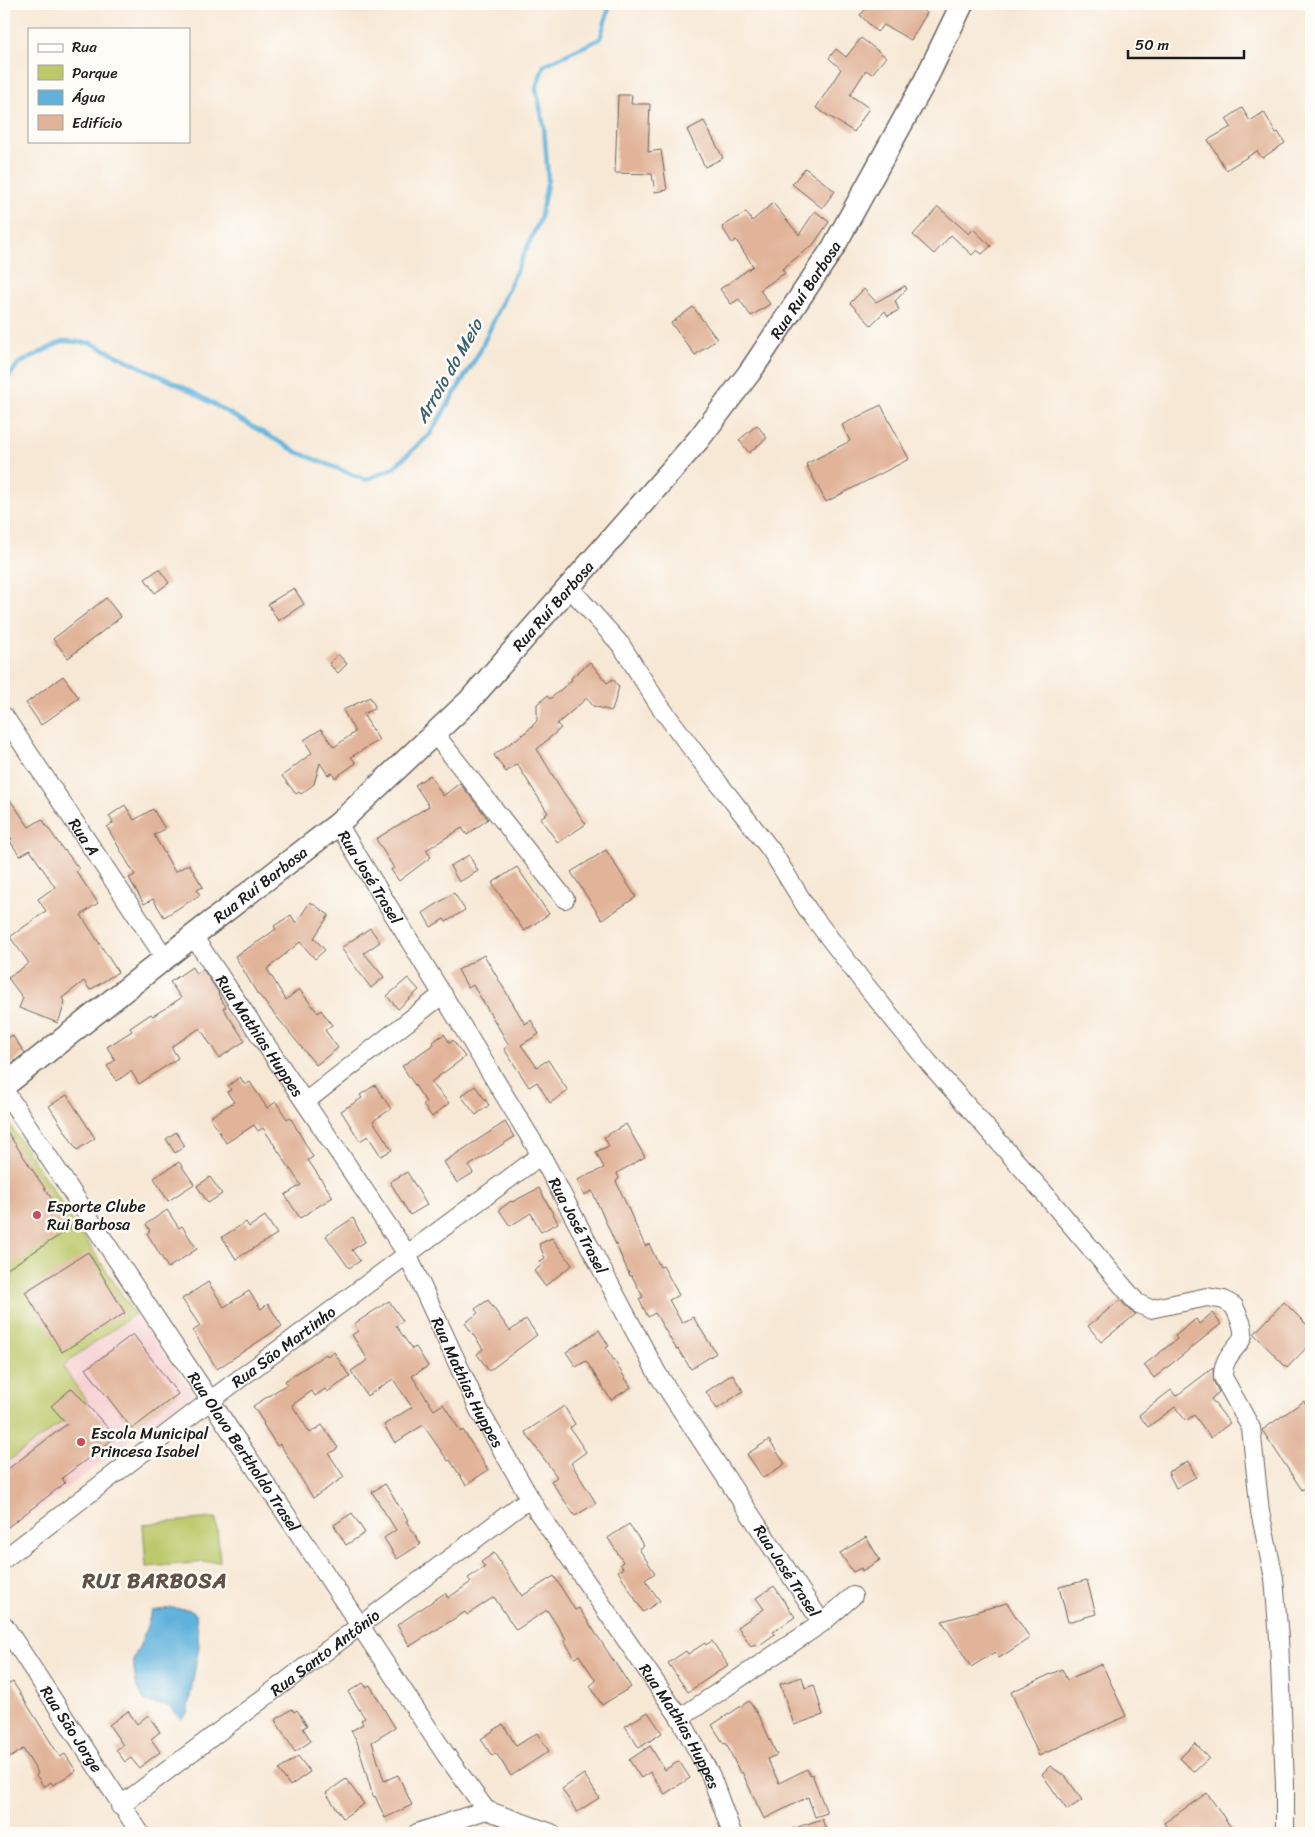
<svg xmlns="http://www.w3.org/2000/svg" width="1315" height="1837" font-family="Sriracha,sans-serif">
<style>
.built{fill:#f7cfd1}
.green{fill:#bbc96b;stroke:#6c7244}
.water{fill:#60b2dc;stroke:#3e677c}
.lines{fill:none;stroke-linecap:round;stroke-linejoin:round}
.stream{stroke:#60b2dc;stroke-width:4.5}
.building{fill:#e1b398}
.minor-casing{stroke:#69635d;stroke-width:20}
.major-casing{stroke:#69635d;stroke-width:25}
.minor{stroke:#fff;stroke-width:18}
.major{stroke:#fff;stroke-width:22}
.poi-dot{fill:#d1495b;stroke:#fdfcf7;stroke-width:2}
.labels{text-anchor:middle;dominant-baseline:central;stroke-width:5;stroke-linejoin:round;paint-order:stroke}
.street-label{font-size:16px;fill:#1c1c1c;stroke:#fdfcf7}
.poi-label{font-size:16px;fill:#1c1c1c;stroke:#fdfcf7;text-anchor:start}
.water-label{font-size:18px;font-style:italic;fill:#3b6072;stroke:#fdfcf7}
.district-label{font-size:21px;font-weight:bold;letter-spacing:1px;fill:#615147;stroke:#fdfcf7}
</style>
<rect width="100%" height="100%" fill="#fdfcf7"/>
<filter id="ink" filterUnits="userSpaceOnUse"><feTurbulence type="fractalNoise" baseFrequency=".02" numOctaves="2"/><feDisplacementMap in="SourceGraphic" scale="10" xChannelSelector="R" yChannelSelector="G"/><feConvolveMatrix kernelMatrix="1 2 1 2 8 2 1 2 1" color-interpolation-filters="sRGB"/></filter>
<filter id="wash" filterUnits="userSpaceOnUse"><feTurbulence type="fractalNoise" baseFrequency=".0096" numOctaves="4" result="noise"/><feDisplacementMap in="SourceGraphic" scale="20" xChannelSelector="R" yChannelSelector="G"/><feGaussianBlur stdDeviation="1.12" result="paint"/><feColorMatrix in="noise" values="0 0 0 0 0 0 0 0 0 0 0 0 0 0 0 0 0 1.4 0 .05"/><feComposite in="paint" operator="in"/></filter>
<g filter="url(#wash)">
<rect width="100%" height="100%" fill="#f7e8d5"/>
<path class="built" d="M135,1314L194,1394L4,1534V1464L64,1421L85,1403L88,1402L63,1367L71,1359Z"/>
<path class="green" d="M4,1116L135,1314L71,1359L63,1367L88,1403H85L64,1421L4,1464Z
M216,1518L220,1561L146,1567L143,1524Z"/>
<path class="water" d="M171,1608L188,1609L196,1614L199,1646L187,1714L181,1720L169,1706L145,1702L136,1684L133,1660L142,1640L152,1611Z"/>
<g class="lines">
<path class="stream" d="M4,384L18,364L63,341L91,343L187,389L297,452L366,480L393,468L430,434L479,353L540,219L548,179L544,127L536,88L544,65L600,39L610,4"/>
</g>
<g id="blocks">
<path class="building" d="M871,4H911L927,13L911,40L884,25L877,32L860,15Z
M861,38L886,57L872,74L866,70L850,95L869,108L854,132L816,108L841,69L829,58L836,49L846,57Z
M618,95H632L631,104H650L648,152L661,150L667,190L655,192L652,174L615,173Z
M1242,108L1250,121L1264,112L1276,133L1278,132L1285,143L1262,158L1257,151L1226,170L1208,140L1231,127L1226,119Z
M704,121L723,158L705,167L687,130Z
M805,168L835,191L822,208L792,184Z
M773,203L799,235L815,211L829,222L811,248L810,247L782,269L785,273L760,290L770,304L751,316L739,299L731,304L720,289L753,266L736,240L732,243L722,227L746,212L752,221Z
M938,207L969,234L973,229L991,246L982,254L977,250L972,255L951,235L934,254L913,235Z
M905,286L907,289L895,301L899,310L888,316L885,311L871,325L850,303L864,289L876,302Z
M693,307L717,339L695,355L671,323Z
M881,405L909,459L826,502L806,464L850,441L842,425Z
M757,425L767,438L749,453L739,440Z
M159,569L169,583L155,593L145,579Z
M294,588L304,604L278,621L268,604Z
M106,598L121,617L68,658L53,639Z
M338,654L347,664L338,673L329,664Z
M590,662L607,683L613,679L619,687L612,711L593,706L587,698L557,724L561,728L537,749L563,792L586,824L558,843L540,818L548,813L517,764L506,772L494,755L526,732L537,721V704L547,696L550,699L572,680L571,678Z
M63,676L79,698L41,725L26,703Z
M370,697L376,708L363,714L379,740L351,757L356,763L335,778L332,773L328,775L320,763L314,784L301,794L299,792L296,794L282,776L312,753L304,740L321,729L334,747L355,732L343,710Z
M430,775L443,796L460,783L488,819L467,835L462,828L426,850L431,857L399,881L391,870L394,868L376,839L429,806L415,785Z
M4,791L29,827L42,819L64,851L65,850L79,869L76,871L98,903L81,915L118,972L90,990L84,981L62,998L65,1003L58,1023L19,1008L23,998L8,978L29,963L10,937L46,911L38,899L55,887L30,850L20,856L9,840L12,839L4,827Z
M125,805L134,820L153,809L165,829L154,835L175,872L189,864L203,887L197,890L200,895L164,917L153,899L144,904L129,878L135,875L107,827L113,823L109,816Z
M606,850L636,897L602,920L571,872Z
M469,855L478,871L459,882L450,866Z
M517,867L549,914L524,931L492,883Z
M454,893L465,910L446,922L444,919L431,927L423,913Z
M310,902L329,915L314,938L325,950L315,959L300,942L267,969L286,1000L299,989L318,1013L321,1010L332,1025L325,1030L338,1048L316,1065L259,995H258L235,956L261,940L276,929L274,926L291,915L296,923Z
M370,928L380,942L364,953L384,977L371,988L341,948Z
M484,955L525,1024L531,1020L539,1034L521,1045L537,1067L548,1060L568,1091L550,1103L537,1082L529,1087L504,1049L509,1045L473,985L468,988L458,970Z
M192,967L196,974L203,969L219,993L218,994L226,1007L223,1008L245,1041L219,1058L200,1028L172,1046V1048L178,1058L139,1084L131,1071L117,1081L107,1066L115,1060L107,1047L132,1031L130,1028L151,1014L153,1016L181,998L170,982Z
M408,978L419,990L398,1009L387,996Z
M444,1034L450,1043L453,1040L465,1057L431,1082L449,1103L432,1117L423,1105L426,1102L402,1066L434,1044L433,1042Z
M12,1035L25,1053L4,1069V1041Z
M240,1077L245,1085L250,1082L267,1108L276,1102L287,1119L290,1117L313,1157L308,1160L333,1197L300,1218L285,1195L301,1185L263,1128L258,1131L254,1125L226,1143L210,1117L234,1102L227,1092L231,1090L228,1086Z
M375,1085L391,1109L373,1121L392,1150L381,1156L368,1136L360,1141L341,1111L362,1098L360,1095Z
M475,1086L489,1105L476,1115L461,1096Z
M67,1095L95,1138L77,1150L49,1106Z
M505,1122L514,1137L469,1166L473,1173L457,1183L444,1162Z
M626,1124L645,1157L617,1173L619,1179L616,1181L645,1246L649,1244L660,1267L663,1266L679,1295L669,1300L682,1323L693,1317L716,1353L691,1369L678,1349L677,1350L655,1313L648,1317L639,1299L643,1297L632,1276H630L592,1191L584,1195L577,1180L604,1168L596,1152L609,1146L604,1137Z
M4,1127L71,1228L4,1271Z
M176,1132L185,1146L175,1153L166,1139Z
M179,1162L194,1184L168,1201L154,1178Z
M407,1172L427,1205L410,1215L390,1182Z
M210,1177L222,1194L208,1203L197,1186Z
M539,1188L558,1223L541,1232L531,1213L510,1226L499,1210L511,1201L512,1202Z
M167,1210L179,1228L182,1226L197,1249L168,1268L147,1233L150,1231L146,1224Z
M265,1216L277,1234L236,1259L222,1237L246,1222L249,1227Z
M353,1218L365,1242L352,1250L360,1261L349,1268L326,1236Z
M552,1238L572,1265L545,1286L534,1271L542,1265L539,1262L545,1258L539,1244Z
M88,1252L125,1313L62,1352L25,1292Z
M208,1282L224,1307L249,1291L261,1309L268,1304L282,1326L217,1369L193,1331L200,1326L182,1299Z
M488,1300L510,1331L526,1319L537,1335L489,1371L477,1354L483,1349L465,1323L478,1313L475,1309Z
M1120,1300L1129,1310L1136,1314L1101,1342L1088,1326Z
M389,1301L403,1321L396,1326L412,1349L416,1347L428,1366L412,1376L434,1410L443,1404L461,1432L463,1430L488,1470L466,1485L450,1460L448,1461L423,1425L395,1443L384,1425L412,1407L393,1379L367,1396L351,1371L368,1360L352,1335L358,1331L354,1324Z
M1284,1302L1311,1329V1343L1287,1368L1254,1334Z
M1212,1313L1221,1324L1154,1378L1144,1365L1177,1339L1175,1336L1196,1319L1199,1324Z
M599,1330L609,1346L606,1348L631,1387L611,1400L586,1361L576,1367L566,1352Z
M133,1334L178,1394L132,1429L86,1369Z
M334,1352L350,1377L327,1392L325,1389L315,1396L312,1391L292,1405L310,1433L322,1425L338,1448L329,1454L344,1477L313,1498L280,1444L277,1446L263,1424L264,1423L253,1406L287,1384L285,1381L326,1354L327,1356Z
M1213,1368L1214,1382L1219,1392L1211,1399L1230,1423L1211,1438L1194,1415L1186,1421L1175,1407L1148,1427L1139,1415L1171,1390L1176,1396Z
M732,1374L743,1391L717,1409L706,1392Z
M72,1388L116,1437L62,1478L65,1483L4,1530V1472L67,1424L51,1406Z
M1304,1401L1311,1413V1484L1302,1490L1262,1430Z
M564,1406L575,1424L570,1428L586,1452L571,1463L596,1503L575,1516L551,1481L557,1477L525,1432Z
M769,1440L785,1464L763,1478L747,1454Z
M1188,1461L1196,1477L1176,1488L1168,1472Z
M385,1484L408,1520L406,1521L421,1544L397,1559L384,1538L396,1530L372,1492Z
M352,1513L365,1533L346,1545L334,1525Z
M629,1524L644,1546L639,1549L655,1573L645,1580L660,1601L643,1612L618,1571L623,1568L620,1564L623,1562L608,1538Z
M866,1537L880,1560L862,1571L861,1568L853,1572L840,1553Z
M494,1553L522,1596L554,1576L575,1610L579,1608L631,1687L602,1705L590,1686L596,1681L579,1655L575,1658L564,1640L566,1639L547,1610L516,1630L494,1597L467,1615L465,1612L410,1646L397,1625L445,1593L448,1598L471,1582L468,1578L485,1567L481,1562Z
M1087,1580L1096,1614L1068,1622L1059,1587Z
M774,1586L795,1617L773,1632L775,1634L757,1647L755,1644L751,1646L738,1627L764,1609L756,1598Z
M1007,1603L1030,1638L999,1658L995,1652L971,1667L942,1621Z
M712,1641L728,1665L688,1692L668,1663L686,1651L688,1654L705,1643L706,1645Z
M1102,1664L1126,1716L1039,1756L1011,1692L1062,1669L1067,1680Z
M802,1677L805,1688L814,1685L823,1715L794,1725L780,1684Z
M13,1682L60,1757L65,1754L76,1771L53,1785L51,1782L44,1787L36,1775L38,1773L23,1749L4,1762V1687Z
M363,1683L366,1687L370,1685L395,1728L372,1742L384,1781L398,1775L412,1805L385,1818L375,1796L373,1797L357,1741L351,1731L363,1724L361,1720L365,1718L348,1692Z
M749,1701L761,1720L777,1755L767,1759L779,1783L807,1769L810,1775L812,1774L827,1813L815,1817L808,1797L764,1819L742,1772L740,1773L726,1743L724,1744L712,1725Z
M292,1709L294,1712L297,1710L307,1726L303,1728L311,1741L295,1752L275,1720Z
M128,1711L137,1724L148,1715L160,1732L151,1739L160,1752L139,1768L131,1758L125,1762L116,1750L123,1745L109,1725Z
M648,1712L662,1733L639,1748L625,1726Z
M503,1724L516,1746L537,1733L549,1751L511,1776L496,1753L492,1756L481,1739Z
M1195,1743L1209,1758L1194,1772L1180,1758Z
M650,1746L665,1770L679,1761L690,1778L665,1794L650,1772L641,1778L629,1760Z
M298,1756L310,1772L290,1786L279,1770Z
M1050,1766L1066,1777L1082,1800L1067,1810L1042,1774Z
M584,1774L599,1798L577,1812L562,1789Z
M346,1779L364,1804L343,1818L326,1793Z
M1207,1793L1235,1833H1170L1164,1823Z
M822,1819L827,1833H786V1831Z"/>
</g>
</g>
<g filter="url(#ink)">
<use href="#blocks" fill-opacity="0" stroke="#69635d" stroke-width="1"/>
<g class="lines">
<g class="minor-casing">
<g id="minor">
<path d="M569,587L621,645L659,705L695,753L771,850L808,910L863,982L929,1063L1044,1193L1137,1303L1150,1309L1207,1297L1224,1300L1234,1306C1237,1314 1244,1325 1243,1334C1243,1345 1222,1354 1223,1377L1251,1428L1260,1512L1274,1578L1279,1639L1285,1785V1833"/>
<path id="s1" d="M4,716L165,958"/>
<path d="M434,733L565,899"/>
<path id="s2" d="M338,824L541,1155L657,1373L822,1623"/>
<path id="s3" d="M193,936L407,1254L479,1410L538,1512L680,1718L711,1776L732,1833"/>
<path id="s4" d="M4,1090L446,1755L486,1810"/>
<path d="M305,1102L443,994"/>
<path id="s5" d="M4,1559L211,1400L541,1155"/>
<path id="s6" d="M4,1625L140,1833"/>
<path d="M680,1718L822,1623L853,1596"/>
<path id="s7" d="M120,1806L530,1498"/>
<path d="M417,1833L486,1810L551,1833"/>
</g>
</g>
<g class="major-casing">
<g id="major">
<path id="s8" d="M4,1086L193,936L338,824L469,701L698,440L750,372L833,248L925,81L962,4"/>
</g>
</g>
<use href="#minor" class="minor"/>
<use href="#major" class="major"/>
</g>
</g>
<g class="poi-dot">
<circle cx="37" cy="1215" r="5"/>
<circle cx="81" cy="1442" r="5"/>
</g>
<g class="labels">
<g class="street-label">
<text stroke="none"><textPath href="#s8" startOffset="1136">Rua Ruí Barbosa</textPath></text>
<text stroke="none"><textPath href="#s8" startOffset="731">Rua Ruí Barbosa</textPath></text>
<text stroke="none"><textPath href="#s1" startOffset="145">Rua A</textPath></text>
<text stroke="none"><textPath href="#s2" startOffset="62">Rua José Trasel</textPath></text>
<text stroke="none"><textPath href="#s8" startOffset="326">Rua Ruí Barbosa</textPath></text>
<text stroke="none"><textPath href="#s3" startOffset="120">Rua Mathias Huppes</textPath></text>
<text stroke="none"><textPath href="#s2" startOffset="468">Rua José Trasel</textPath></text>
<text stroke="none"><textPath href="#s5" startOffset="351">Rua São Martinho</textPath></text>
<text stroke="none"><textPath href="#s3" startOffset="525">Rua Mathias Huppes</textPath></text>
<text stroke="none"><textPath href="#s4" startOffset="434">Rua Olavo Bertholdo Trasel</textPath></text>
<text stroke="none"><textPath href="#s2" startOffset="872">Rua José Trasel</textPath></text>
<text stroke="none"><textPath href="#s7" startOffset="256">Rua Santo Antônio</textPath></text>
<text stroke="none"><textPath href="#s3" startOffset="930">Rua Mathias Huppes</textPath></text>
<text stroke="none"><textPath href="#s6" startOffset="124">Rua São Jorge</textPath></text>
</g>
<g class="poi-label">
<text x="47" y="1206">Esporte Clube<tspan x="47" dy="18">Rui Barbosa</tspan></text>
<text x="91" y="1433">Escola Municipal<tspan x="91" dy="18">Princesa Isabel</tspan></text>
</g>
<g class="water-label">
<text transform="translate(449 371) rotate(-60)">Arroio do Meio</text>
</g>
<g class="district-label">
<text x="155" y="1581">RUI BARBOSA</text>
</g>
</g>
<rect width="1315" height="1837" fill="none" stroke="#fdfcf7" stroke-width="20"/>
<rect x="28" y="28" width="162" height="115" fill="#fdfcf7" stroke="#a3a29f"/>
<rect x="38" y="44" width="25" height="8" fill="#ffffff" stroke="#a3a29f"/>
<text x="72" y="52" font-size="15" fill="#1c1c1c">Rua</text>
<rect x="38" y="65" width="25" height="15" fill="#bbc96b" stroke="#a3a29f"/>
<text x="72" y="78" font-size="15" fill="#1c1c1c">Parque</text>
<rect x="38" y="90" width="25" height="15" fill="#60b2dc" stroke="#a3a29f"/>
<text x="72" y="102" font-size="15" fill="#1c1c1c">Água</text>
<rect x="38" y="115" width="25" height="15" fill="#e1b398" stroke="#a3a29f"/>
<text x="72" y="128" font-size="15" fill="#1c1c1c">Edifício</text>
<path d="M1128 50v8h116v-8" fill="none" stroke="#1c1c1c" stroke-width="2.5"/>
<text x="1135" y="50" font-size="15" fill="#1c1c1c" stroke="#fdfcf7" stroke-width="4" paint-order="stroke">50 m</text>
</svg>
